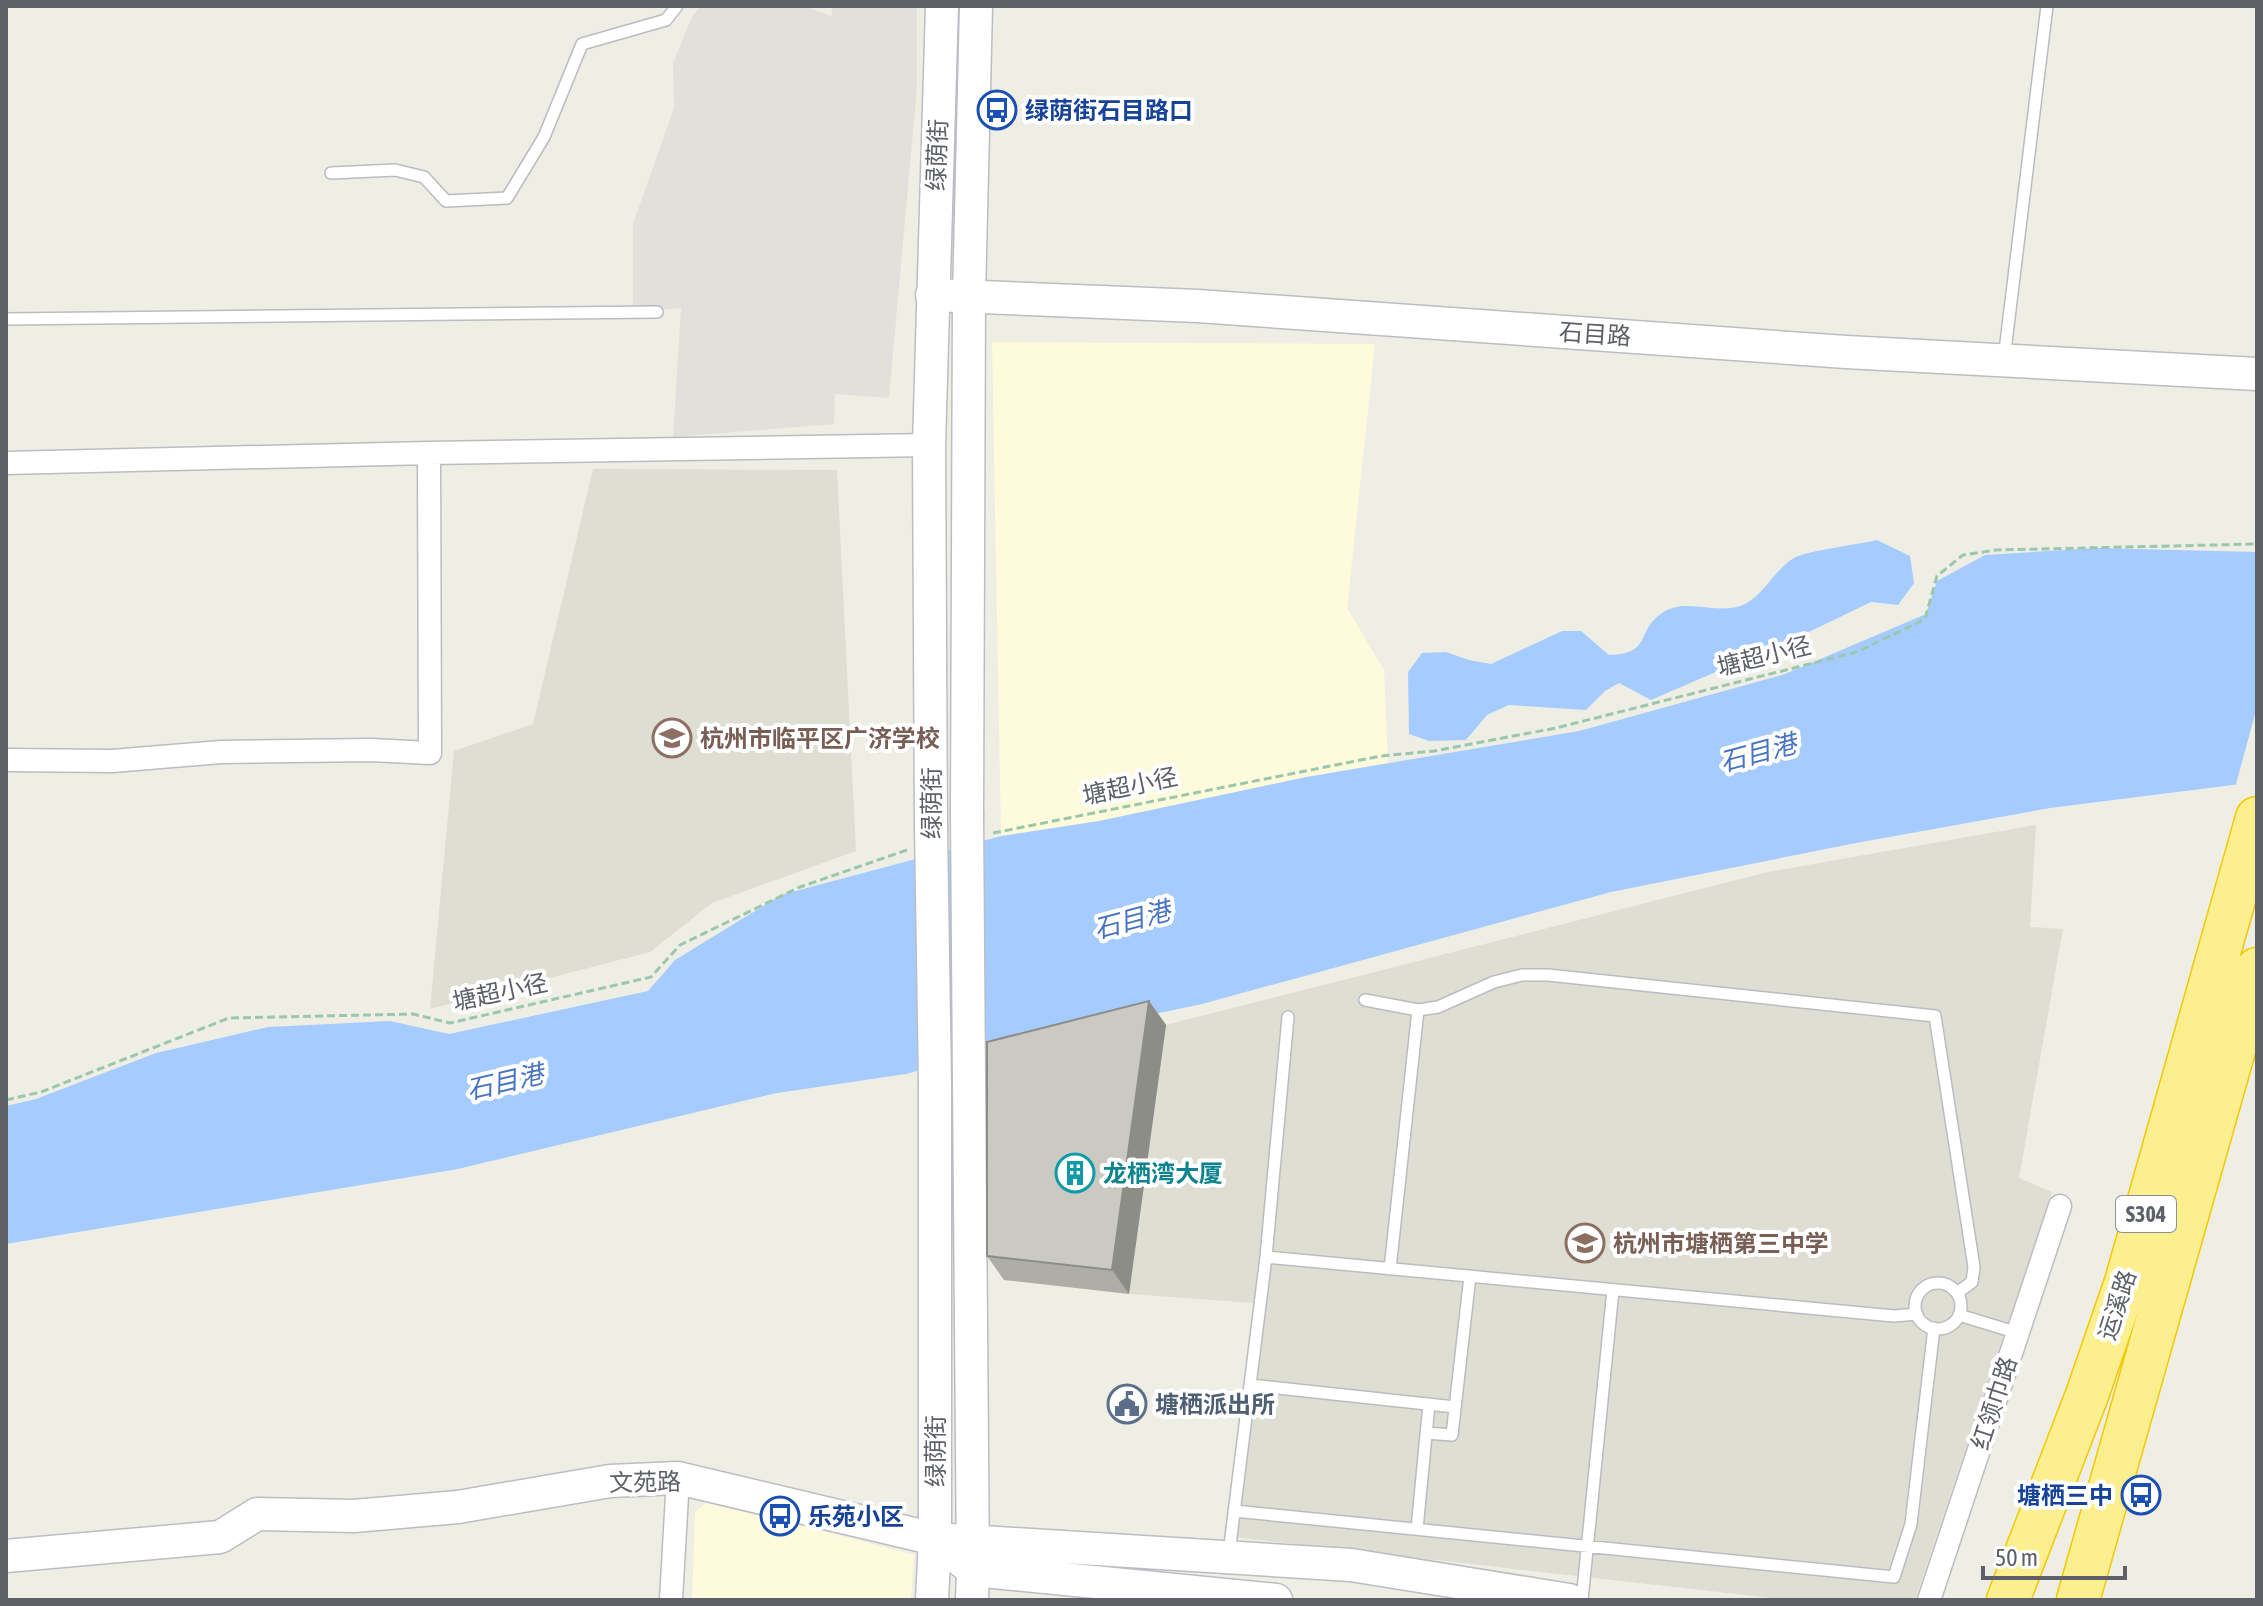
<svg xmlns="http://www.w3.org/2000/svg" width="2263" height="1606" font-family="'Asap Condensed','Noto Sans SC',sans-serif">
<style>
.commercial{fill:#fefadc}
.industrial{fill:#e1e0da}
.education{fill:#dfded3}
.water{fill:#a6ccff}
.pier{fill:#efeee5}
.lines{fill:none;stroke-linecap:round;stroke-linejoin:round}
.lane-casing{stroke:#babcc1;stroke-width:14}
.street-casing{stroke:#babcc1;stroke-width:25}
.secondary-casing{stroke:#bbbdc3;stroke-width:35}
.highway-casing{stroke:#f4c801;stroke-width:45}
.path{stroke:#9bc7ad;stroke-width:3;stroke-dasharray:8 4;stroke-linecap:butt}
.lane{stroke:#fff;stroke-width:11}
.street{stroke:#fff;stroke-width:22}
.secondary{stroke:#fff;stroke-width:32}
.highway{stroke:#fcef8f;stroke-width:42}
.secondary-bridge-casing{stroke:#bbbdc3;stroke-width:35;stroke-linecap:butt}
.secondary-bridge{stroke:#fff;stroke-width:32}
.wall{fill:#aeada7}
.shaded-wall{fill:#8d8d88}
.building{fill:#cac9c2;stroke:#8d8d88;stroke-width:2}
.labels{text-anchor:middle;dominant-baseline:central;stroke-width:8;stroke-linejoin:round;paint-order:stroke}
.shield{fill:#fff;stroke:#8e9094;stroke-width:2}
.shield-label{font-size:22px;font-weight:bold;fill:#5d6066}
.transit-label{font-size:24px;font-weight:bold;fill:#164399;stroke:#fff;text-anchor:start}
.street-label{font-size:24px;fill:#5d6066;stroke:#fff}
.education-label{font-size:24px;font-weight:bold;fill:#785e54;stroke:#fff;text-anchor:start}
.culture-label{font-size:24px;font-weight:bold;fill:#0d838f;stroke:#fff;text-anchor:start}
.service-label{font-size:24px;font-weight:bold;fill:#4e5e75;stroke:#fff;text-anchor:start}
.water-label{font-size:26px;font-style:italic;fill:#4773c3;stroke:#fff}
</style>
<rect width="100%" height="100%" fill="#efeee5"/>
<path class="commercial" d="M992,342L1375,344L1347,608L1384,670L1388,763L1099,821L1001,836Z
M709,1501L914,1555L911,1600H692L695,1512Z"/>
<path class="industrial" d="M700,6H805L831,16L833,6H917V87L889,398L835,394L834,424L673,437L681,308L633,312V224L674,108L673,63L692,17Z"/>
<path class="education" d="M593,469L837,470L856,851L712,903L650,952L430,1009L454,751L533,724Z
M2036,825L2030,927L2063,929L2019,1178L2052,1192L1915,1600H1789L1224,1536L1255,1303L1129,1294L1166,1025L1768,872Z"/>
<path class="water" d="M1877,540L1910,556L1914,583L1898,605L1871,602L1813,630L1651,700L1619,683L1605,691L1586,710L1509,705L1487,715L1466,740L1429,741L1409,734L1408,672L1422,653L1446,652L1469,660L1491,664L1562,631H1581L1609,655C1653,654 1635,631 1662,613C1686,596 1719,617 1745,604C1764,595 1775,569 1794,558C1805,551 1861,544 1877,540Z
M2096,548L2257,552V782L2050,808L1856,843L1611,892L1202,1004L1012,1044L906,1074L777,1093L458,1169L6,1244V1106L36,1099L156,1053L268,1027L390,1021L449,1034L648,991L675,960L781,895L1001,836L1099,821L1306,777L1579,731L1785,674L1926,614L1937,581L1985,555Z"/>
<path class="pier" d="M2257,707V786L2235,788Z"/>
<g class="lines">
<g class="lane-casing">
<path id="lane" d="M331,173L395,170L424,177L446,201L507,198L544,137L582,44L666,20L677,6
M6,319L657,312
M2004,359L2047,6
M1365,1000L1418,1010L1438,1007L1494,982L1522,975H1548L1935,1016L1974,1267L1972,1282L1957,1293
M1266,1257L1894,1316L1917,1314
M1390,1269L1418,1010
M1915 1306a23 23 0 1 1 46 0a23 23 0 1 1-46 0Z
M1959,1315L2018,1333
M1250,1385L1455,1407
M1426,1433L1452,1435L1470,1276
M1234,1511L1894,1577L1911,1524L1934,1328
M1417,1529L1429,1404
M1229,1553L1266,1257L1288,1017
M1582,1600L1613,1290"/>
</g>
<g class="street-casing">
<path id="street" d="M6,463L429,453L929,445
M6,760L112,761L221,752L371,750L430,753L429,453
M671,1600L678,1478
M1929,1600L2060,1206"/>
</g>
<g class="secondary-casing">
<path id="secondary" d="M932,295L1198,306L1846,352L2257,374
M967,813L969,297L976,6
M931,827L929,445L942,6
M969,1080L973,1570L972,1600
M935,1539L1351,1565L1569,1600
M6,1556L220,1537L257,1514L354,1516L458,1507L610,1481L678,1478L935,1539L973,1570L1276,1600
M932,1600L935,1539V1085"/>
</g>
<g class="highway-casing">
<path id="highway" d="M2008,1600L2087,1395L2126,1282L2257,818
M2078,1600L2257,969"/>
</g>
<path class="path" d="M993,833L1381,756L1434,751L1556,728L1857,652L1925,619L1937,576L1963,555L1996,550L2257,544
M6,1100L41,1092L229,1018L413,1014L450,1023L651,977L680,945L800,887L907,850"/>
<use href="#lane" class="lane"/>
<use href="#street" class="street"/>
<use href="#secondary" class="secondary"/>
<use href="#highway" class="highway"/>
<g class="secondary-bridge-casing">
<path id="secondary-bridge" d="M967,813L969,1080
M931,827L935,1085"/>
</g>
<use href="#secondary-bridge" class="secondary-bridge"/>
</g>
<path class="wall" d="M1149,1001L1166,1025L1129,1294L1004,1280L987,1256Z"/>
<path class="shaded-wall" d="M1149,1001L1166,1025L1129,1294L1112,1270Z"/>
<path class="building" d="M1149,1001L1112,1270L987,1256V1042Z"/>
<defs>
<g id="bus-ring" transform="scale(2)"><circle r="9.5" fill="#fff" stroke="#1a4fb4" stroke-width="1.5"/><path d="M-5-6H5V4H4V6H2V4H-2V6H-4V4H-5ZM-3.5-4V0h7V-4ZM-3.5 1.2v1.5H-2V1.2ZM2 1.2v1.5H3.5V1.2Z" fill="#1a4fb4"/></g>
<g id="school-ring" transform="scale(2)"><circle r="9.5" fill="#fff" stroke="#8d6e63" stroke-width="1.5"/><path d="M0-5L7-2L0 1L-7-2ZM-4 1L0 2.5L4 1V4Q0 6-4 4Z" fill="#8d6e63"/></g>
<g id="building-ring" transform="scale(2)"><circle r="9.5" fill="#fff" stroke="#0f9aa8" stroke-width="1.5"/><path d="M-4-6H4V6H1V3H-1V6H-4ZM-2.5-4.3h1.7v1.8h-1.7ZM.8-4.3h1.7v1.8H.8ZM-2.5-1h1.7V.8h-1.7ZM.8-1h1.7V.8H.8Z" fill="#0f9aa8"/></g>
<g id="civic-ring" transform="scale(2)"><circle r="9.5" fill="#fff" stroke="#5c6f8a" stroke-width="1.5"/><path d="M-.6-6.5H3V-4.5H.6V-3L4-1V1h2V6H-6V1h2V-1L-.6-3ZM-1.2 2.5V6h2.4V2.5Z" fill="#5c6f8a"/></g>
</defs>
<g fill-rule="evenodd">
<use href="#bus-ring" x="997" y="110"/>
<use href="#school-ring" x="672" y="738"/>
<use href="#building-ring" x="1075" y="1173"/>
<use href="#school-ring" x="1585" y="1243"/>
<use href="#civic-ring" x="1127" y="1404"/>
<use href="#bus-ring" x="2141" y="1495"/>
<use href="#bus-ring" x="780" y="1516"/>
</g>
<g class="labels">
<rect class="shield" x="2116" y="1196" width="60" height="36" rx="6"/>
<g class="shield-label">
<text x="2146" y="1214">S304</text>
</g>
<g class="transit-label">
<text x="1025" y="110">绿荫街石目路口</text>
<text x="2113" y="1495" text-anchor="end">塘栖三中</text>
<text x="808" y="1516">乐苑小区</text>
</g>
<g class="street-label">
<text transform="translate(937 155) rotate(-88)">绿荫街</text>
<text transform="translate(1595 334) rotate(4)">石目路</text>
<text transform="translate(1764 656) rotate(-14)">塘超小径</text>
<text transform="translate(1130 786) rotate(-12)">塘超小径</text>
<text transform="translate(931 803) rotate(-90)">绿荫街</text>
<text transform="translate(500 992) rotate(-12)">塘超小径</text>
<text transform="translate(2117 1305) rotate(-72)">运溪路</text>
<text transform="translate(1994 1403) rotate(-72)">红领巾路</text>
<text transform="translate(935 1451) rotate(-90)">绿荫街</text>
<text transform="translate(645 1482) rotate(-1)">文苑路</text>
</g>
<g class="education-label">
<text x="700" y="738">杭州市临平区广济学校</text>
<text x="1613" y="1243">杭州市塘栖第三中学</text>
</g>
<g class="culture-label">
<text x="1103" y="1173">龙栖湾大厦</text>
</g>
<g class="service-label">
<text x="1155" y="1404">塘栖派出所</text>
</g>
<g class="water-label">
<text transform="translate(1758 753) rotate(-15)">石目港</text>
<text transform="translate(1132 920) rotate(-15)">石目港</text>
<text transform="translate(505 1082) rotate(-13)">石目港</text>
</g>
</g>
<rect width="2263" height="1606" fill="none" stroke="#5d6066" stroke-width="16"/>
<path d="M1983 1566v12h142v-12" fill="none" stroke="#5d6066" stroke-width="4"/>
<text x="1995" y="1566" font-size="24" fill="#5d6066" stroke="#ffffff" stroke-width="6" paint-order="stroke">50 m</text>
</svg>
